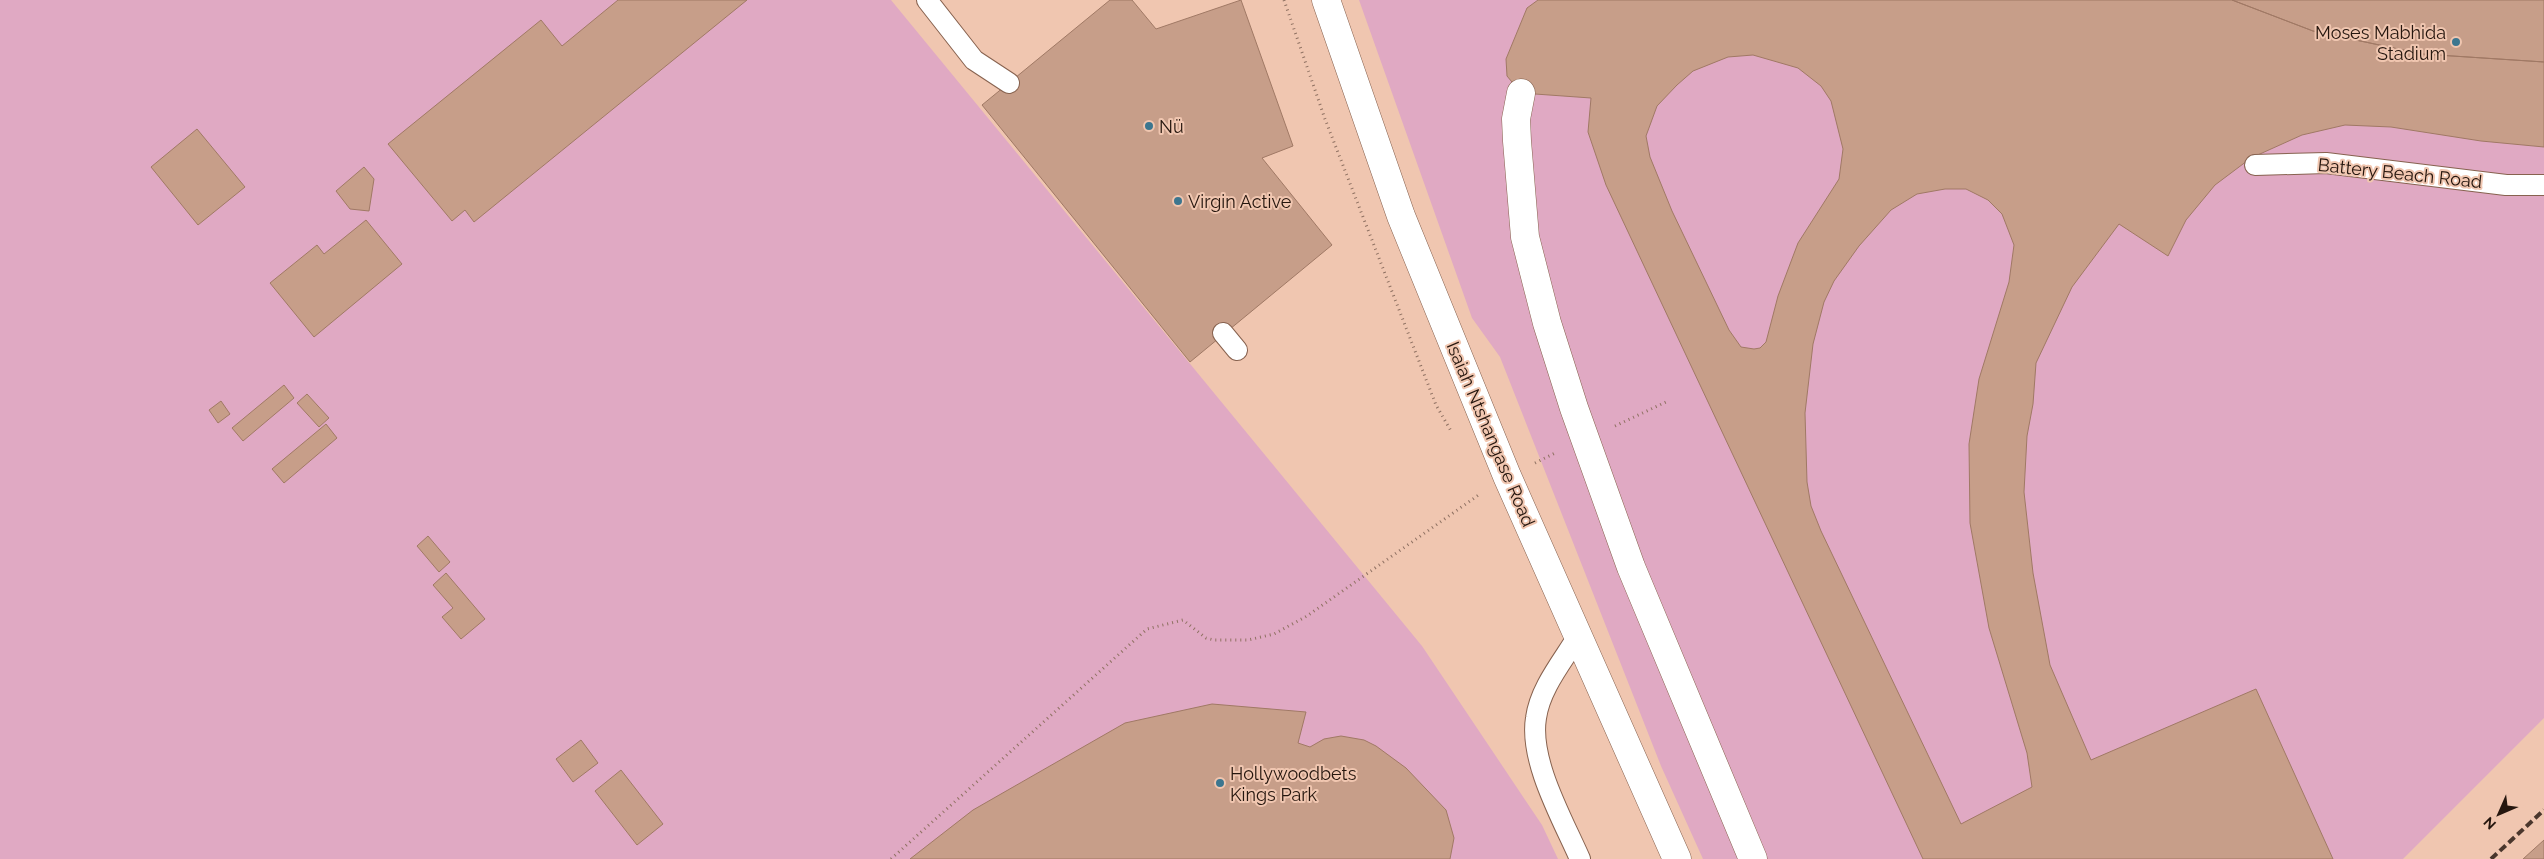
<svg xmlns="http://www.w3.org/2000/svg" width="2544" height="859" font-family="Raleway,sans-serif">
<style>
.green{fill:#e0a9c3}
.building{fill:#c79e89;stroke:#a07965;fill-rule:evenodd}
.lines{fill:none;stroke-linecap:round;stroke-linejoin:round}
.lane-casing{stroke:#87624f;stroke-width:22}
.street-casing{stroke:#87624f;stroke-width:29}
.path{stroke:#8f7162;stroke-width:3;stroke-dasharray:1 4;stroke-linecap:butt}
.lane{stroke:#fff;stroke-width:20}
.street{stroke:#fff;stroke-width:28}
.rail{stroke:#4a362c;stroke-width:4;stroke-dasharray:8 4;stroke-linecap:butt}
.poi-dot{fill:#3c768f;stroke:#f0c6b0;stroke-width:2}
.labels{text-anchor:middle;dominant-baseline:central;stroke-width:4;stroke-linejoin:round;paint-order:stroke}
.poi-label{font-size:18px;fill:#25160e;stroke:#f0c6b0;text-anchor:start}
.street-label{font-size:18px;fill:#25160e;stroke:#f0c6b0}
</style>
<rect width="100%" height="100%" fill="#f0c6b0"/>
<path class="green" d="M0,0H891L1422,646L1542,825L1558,859H0Z
M1359,0H2544V718L2403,859H1703L1661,766L1500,357L1472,318Z"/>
<path class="building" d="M618,0H747L474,222L465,210L452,221L388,144L541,20L562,46Z
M1110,0H1132L1156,29L1241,0L1293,146L1262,158L1332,245L1190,362L982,105Z
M1538,0H2232L2313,31L2422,54L2544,62V147L2481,141L2391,127L2345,125L2302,135L2251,158L2215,185L2186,220L2168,256L2119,224L2072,287L2036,363L2033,404L2027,436L2024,492L2033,573L2050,665L2091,760L2256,689L2333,859H1923L1606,185L1588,132L1591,98L1521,93L1507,76L1506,59L1527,8ZM1753,55L1798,68L1821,86L1831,101L1843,149L1839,179L1798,243L1778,296L1766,342L1760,348L1754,349L1741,347L1729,330L1672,211L1650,157L1646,136L1657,106L1677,85L1693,71L1728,57ZM1945,189H1966L1988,200L2002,214L2014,245L2009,282L1979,379L1969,444L1970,523L1989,628L2027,753L2032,787L1961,824L1821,531L1811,506L1807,482L1805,413L1813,344L1824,302L1834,281L1859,246L1891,210L1917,194Z
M2232,0H2544V62L2422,54L2313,31Z
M197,129L245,187L198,225L151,167Z
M364,167L374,179L369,211L350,209L336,191Z
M366,220L402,264L314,337L270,283L317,245L324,254Z
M284,385L294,398L243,441L232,428Z
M307,394L329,418L319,427L297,403Z
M221,401L230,414L218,423L209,410Z
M326,424L337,438L284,483L272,469Z
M428,536L450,562L439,572L417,546Z
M446,573L485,619L461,639L442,617L453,608L433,585Z
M1212,704L1306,712L1298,743L1310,747L1324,739L1341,736L1364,740L1376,746L1406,768L1446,810L1454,838L1450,859H910L973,810L1125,723Z
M581,740L598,763L573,782L556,759Z
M621,770L663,824L637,845L595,791Z
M2544,840V859H2523Z"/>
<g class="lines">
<g class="lane-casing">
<path id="lane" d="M927,0L974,60L1009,83
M2255,165L2326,163L2506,185H2544
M1223,333L1237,350
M1578,636C1563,661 1540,688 1536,718C1529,761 1563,820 1580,859"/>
</g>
<g class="street-casing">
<path id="street" d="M1326,0L1401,216L1507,476L1677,859
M1521,93L1516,119L1517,141L1525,237L1547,323L1574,408L1631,567L1753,859"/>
</g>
<path class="path" d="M1284,0L1325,119L1436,405L1451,431
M1615,426L1668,401
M1535,463L1555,453
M891,859L1147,629L1183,620L1206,638L1214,640H1248L1274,634L1307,616L1480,494"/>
<use href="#lane" class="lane"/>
<use href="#street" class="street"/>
<path class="rail" d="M2491,859L2544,810"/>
</g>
<g class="poi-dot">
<circle cx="2456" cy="42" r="5"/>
<circle cx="1149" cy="126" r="5"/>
<circle cx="1178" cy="201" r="5"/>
<circle cx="1220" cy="783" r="5"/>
</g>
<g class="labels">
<g class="poi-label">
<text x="2446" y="32" text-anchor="end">Moses Mabhida<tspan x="2446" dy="21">Stadium</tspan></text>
<text x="1159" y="126">Nü</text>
<text x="1188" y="201">Virgin Active</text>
<text x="1230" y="773">Hollywoodbets<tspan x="1230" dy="21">Kings Park</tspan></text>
</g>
<g class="street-label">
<text transform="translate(2400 173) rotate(6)">Battery Beach Road</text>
<text transform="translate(1491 434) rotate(67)">Isaiah Ntshangase Road</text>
</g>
</g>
<g transform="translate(2499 814) rotate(225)" stroke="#f0c6b0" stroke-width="4" paint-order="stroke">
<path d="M0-4L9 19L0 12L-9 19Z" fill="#25160e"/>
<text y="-8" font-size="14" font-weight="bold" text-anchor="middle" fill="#25160e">N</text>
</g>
</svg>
